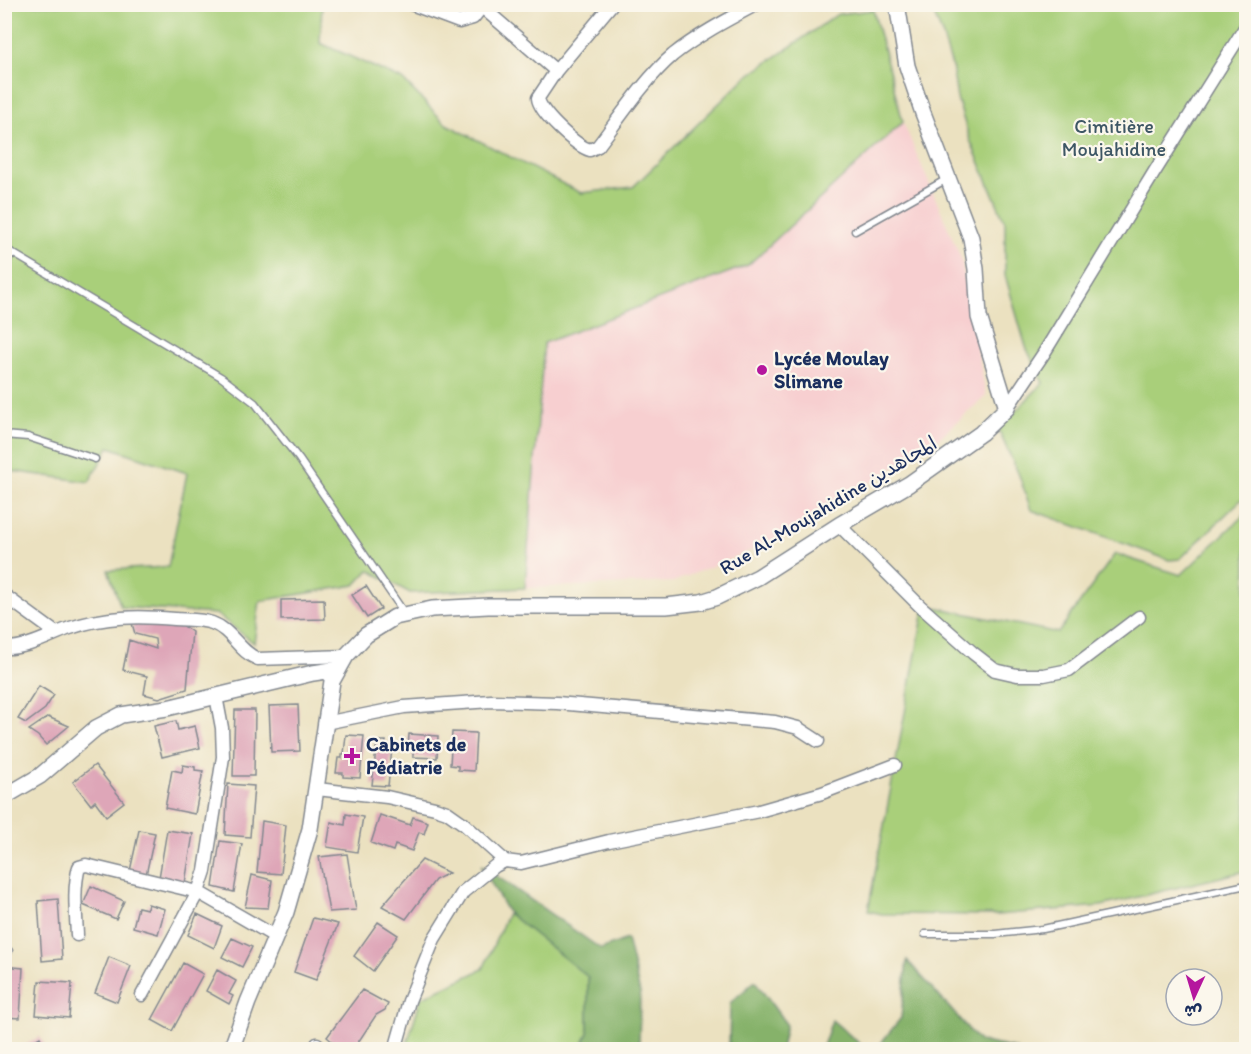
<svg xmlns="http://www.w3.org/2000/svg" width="1251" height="1054" font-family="Itim,'Playpen Sans Arabic',sans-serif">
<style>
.built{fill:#f7cfd0}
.green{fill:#a9cf7a;stroke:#627f6c;stroke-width:1.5}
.forest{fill:#86b26a;stroke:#507064;stroke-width:1.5}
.building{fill:#dea6b8}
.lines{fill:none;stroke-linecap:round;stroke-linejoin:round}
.service-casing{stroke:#83888f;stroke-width:9}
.minor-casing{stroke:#83888f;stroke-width:15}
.tertiary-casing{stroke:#83888f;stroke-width:18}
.service{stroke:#fff;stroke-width:6}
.minor{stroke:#fff;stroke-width:12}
.tertiary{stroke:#fff;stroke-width:15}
.poi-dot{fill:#b5179e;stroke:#fbf7ec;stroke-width:2}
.labels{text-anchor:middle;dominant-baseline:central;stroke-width:4.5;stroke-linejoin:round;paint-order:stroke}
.park-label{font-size:20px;fill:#3e5765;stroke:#fbf7ec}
.poi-label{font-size:20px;font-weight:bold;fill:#1b2f5e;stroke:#fbf7ec;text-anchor:start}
.street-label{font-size:20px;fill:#1b2f5e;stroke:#fbf7ec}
</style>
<rect width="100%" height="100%" fill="#fbf7ec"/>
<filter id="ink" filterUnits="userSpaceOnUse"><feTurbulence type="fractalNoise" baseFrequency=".0167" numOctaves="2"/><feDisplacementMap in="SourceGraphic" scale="12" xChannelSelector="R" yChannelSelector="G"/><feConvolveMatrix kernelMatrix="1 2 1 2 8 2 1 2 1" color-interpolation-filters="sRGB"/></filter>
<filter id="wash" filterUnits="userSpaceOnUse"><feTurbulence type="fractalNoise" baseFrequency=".008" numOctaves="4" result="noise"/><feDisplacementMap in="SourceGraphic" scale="24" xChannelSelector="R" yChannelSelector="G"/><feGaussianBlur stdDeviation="1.35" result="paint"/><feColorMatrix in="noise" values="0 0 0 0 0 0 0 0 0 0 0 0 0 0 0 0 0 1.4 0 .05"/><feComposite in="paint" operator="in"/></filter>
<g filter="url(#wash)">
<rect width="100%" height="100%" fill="#ebe1c0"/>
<path class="built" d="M903,122L961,258L986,396L938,439L790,535L673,582L525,588L544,343L748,265Z"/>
<path class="green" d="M261,4L266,6L267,4L322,5L320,43L403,80L446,124L581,193L633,187L745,78L838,14L873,10L903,122L748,265L544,343L525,588L410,593L369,570L355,585L260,601L254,643L216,614L121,607L108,570L168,567L187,473L109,447L89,482L5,470V5Z
M927,5H1246V495L1180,559L1169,560L1031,510L1019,475L998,429L1043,383L1026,347L1005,275V222L970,140L957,98L952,66L942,34L933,12Z
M1246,513V871L1101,906L997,915L882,914L868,911L925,605L1058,633L1115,554L1181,575Z
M508,913L588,977V1033L581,1049L405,1050L421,998L483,969Z"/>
<path class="forest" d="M481,865L601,949L627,939L640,993L639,1049H581L588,1033V977L508,913Z
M907,960L979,1041L1017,1049H876L901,1018Z
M755,981L786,1024L781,1049H729L730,1003Z
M832,1020L866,1049H822Z"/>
<g id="blocks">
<path class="building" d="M366,586L381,609L367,618L352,595Z
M324,599L325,619L281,620V600Z
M131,620L182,625L192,632L187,689L159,698L144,694L147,676L123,670L129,640L156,649L155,639L135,634Z
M39,686L54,695L45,709L26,723L18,719Z
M298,705L300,751L271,752L269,706Z
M235,710H255L254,776H233Z
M48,717L69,726L46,745L38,736L29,730Z
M176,721L178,730L195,726L200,748L162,757L154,726Z
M452,732L476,733L474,771L458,770V766L450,765Z
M409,734L438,736L437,758L413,757V749H408Z
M346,735L364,736L360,778L343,777V773H336L338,758H342V754H344Z
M377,741H386L385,748L392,749L388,786L372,785Z
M95,765L124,802L106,816L95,801L91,805L73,782Z
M183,765L195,767V770L203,771L195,814L165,808L172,770L182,772Z
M228,784L254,786L250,837L225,835Z
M346,814L363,817L357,852L327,847L331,822L345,825Z
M380,815L410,825L413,817L428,822L424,834L419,832L412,851L395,845L393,851L371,843Z
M262,821L286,825L281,874L257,872Z
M139,830L155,833L146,875L130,871Z
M167,830L193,834L185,883L159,878Z
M220,841L242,844L234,892L213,887Z
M347,854L356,910L329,912L319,857Z
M422,860L449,873L435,880L406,919L382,906Z
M252,875L272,880L268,908L245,907Z
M91,886L124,901L116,919L83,905Z
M58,899L62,959L42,961L38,901Z
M148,904L165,909L158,934L133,927L138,907L147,909Z
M197,914L222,926L214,948L188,935Z
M313,918L338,924L316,980L294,972Z
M378,922L398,935L373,971L354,956Z
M232,938L252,947L242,967L222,957Z
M109,957L131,966L117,1002L95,993Z
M183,963L203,974L172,1031L152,1020Z
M4,966L23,968L20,1018L4,1017Z
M217,970L236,981L229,994L233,996L229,1004L206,991Z
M39,981L72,983L69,1018L36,1015Z
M362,990L388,1004L385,1010L376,1015L353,1050H342L327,1037Z
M40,1037L47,1050H17Z"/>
</g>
</g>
<g filter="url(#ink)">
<use href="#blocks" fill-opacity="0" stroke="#83888f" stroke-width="1.5"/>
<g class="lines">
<g class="service-casing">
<path id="service" d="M855,231L947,179
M4,248L221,377L255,403L299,459L405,614
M4,271L11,252
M4,435L28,437L95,459
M925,934H995L1043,929L1246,885
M4,951H9"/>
</g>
<g class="minor-casing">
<path id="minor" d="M411,4L459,22L473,18L484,4
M612,4L556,71L538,98C539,112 576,146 590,150L598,146C620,117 646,78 673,55C698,35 729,19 757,4
M482,7L556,71
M1007,408L1044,353L1155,171L1246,26
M839,525L920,606L973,653L995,670L1017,675H1044L1069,670L1139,617
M4,595L56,633
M4,648C27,649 50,635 70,628C106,616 138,616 175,619C187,620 200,619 212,623C232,630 239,652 258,659L346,656
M325,723L404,707L491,701L557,703L775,722L798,728L818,741
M317,789L387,797L435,808L447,812L464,824L505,861L521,863L609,841L759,811L822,793L895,765
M77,935C76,913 73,889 79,867L86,865L198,892L276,937
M142,995L198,892L205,871L223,757L222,728L216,696
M317,1044L324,1050
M395,1050L409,1001L434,939L463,892L495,866L505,861"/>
</g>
<g class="tertiary-casing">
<path id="tertiary" d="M4,797L40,776L96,728L121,715L167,708L313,673L339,669
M231,1050L248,1002L286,912L310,829L332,681L346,656L366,635L395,617L432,609L488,606H666L701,602L717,597L758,577L839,525L909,484L981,433L1007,408L979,317L976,269L971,238L923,113L907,66L897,4"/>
</g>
<use href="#service" class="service"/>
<use href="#minor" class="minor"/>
<use href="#tertiary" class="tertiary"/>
</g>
</g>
<g class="poi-dot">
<circle cx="762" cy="370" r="6"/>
<path d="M349 747h6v6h6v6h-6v6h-6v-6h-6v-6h6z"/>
</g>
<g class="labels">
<g class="park-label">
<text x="1114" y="126">Cimitière<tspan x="1114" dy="23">Moujahidine</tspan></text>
</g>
<g class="poi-label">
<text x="774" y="358">Lycée Moulay<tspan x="774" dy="23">Slimane</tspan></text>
<text x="366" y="744">Cabinets de<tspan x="366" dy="23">Pédiatrie</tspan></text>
</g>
<g class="street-label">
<text transform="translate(828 505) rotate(-31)">Rue Al-Moujahidine المجاهدين</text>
</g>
</g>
<rect width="1251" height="1054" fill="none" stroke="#fbf7ec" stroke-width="24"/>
<g transform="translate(1194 997) rotate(184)"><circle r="28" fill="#fbf7ec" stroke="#a1a7b3" stroke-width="1.5"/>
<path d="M0-4.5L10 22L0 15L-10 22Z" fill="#b5179e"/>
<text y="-9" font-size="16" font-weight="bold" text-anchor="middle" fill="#1b2f5e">ش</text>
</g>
</svg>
